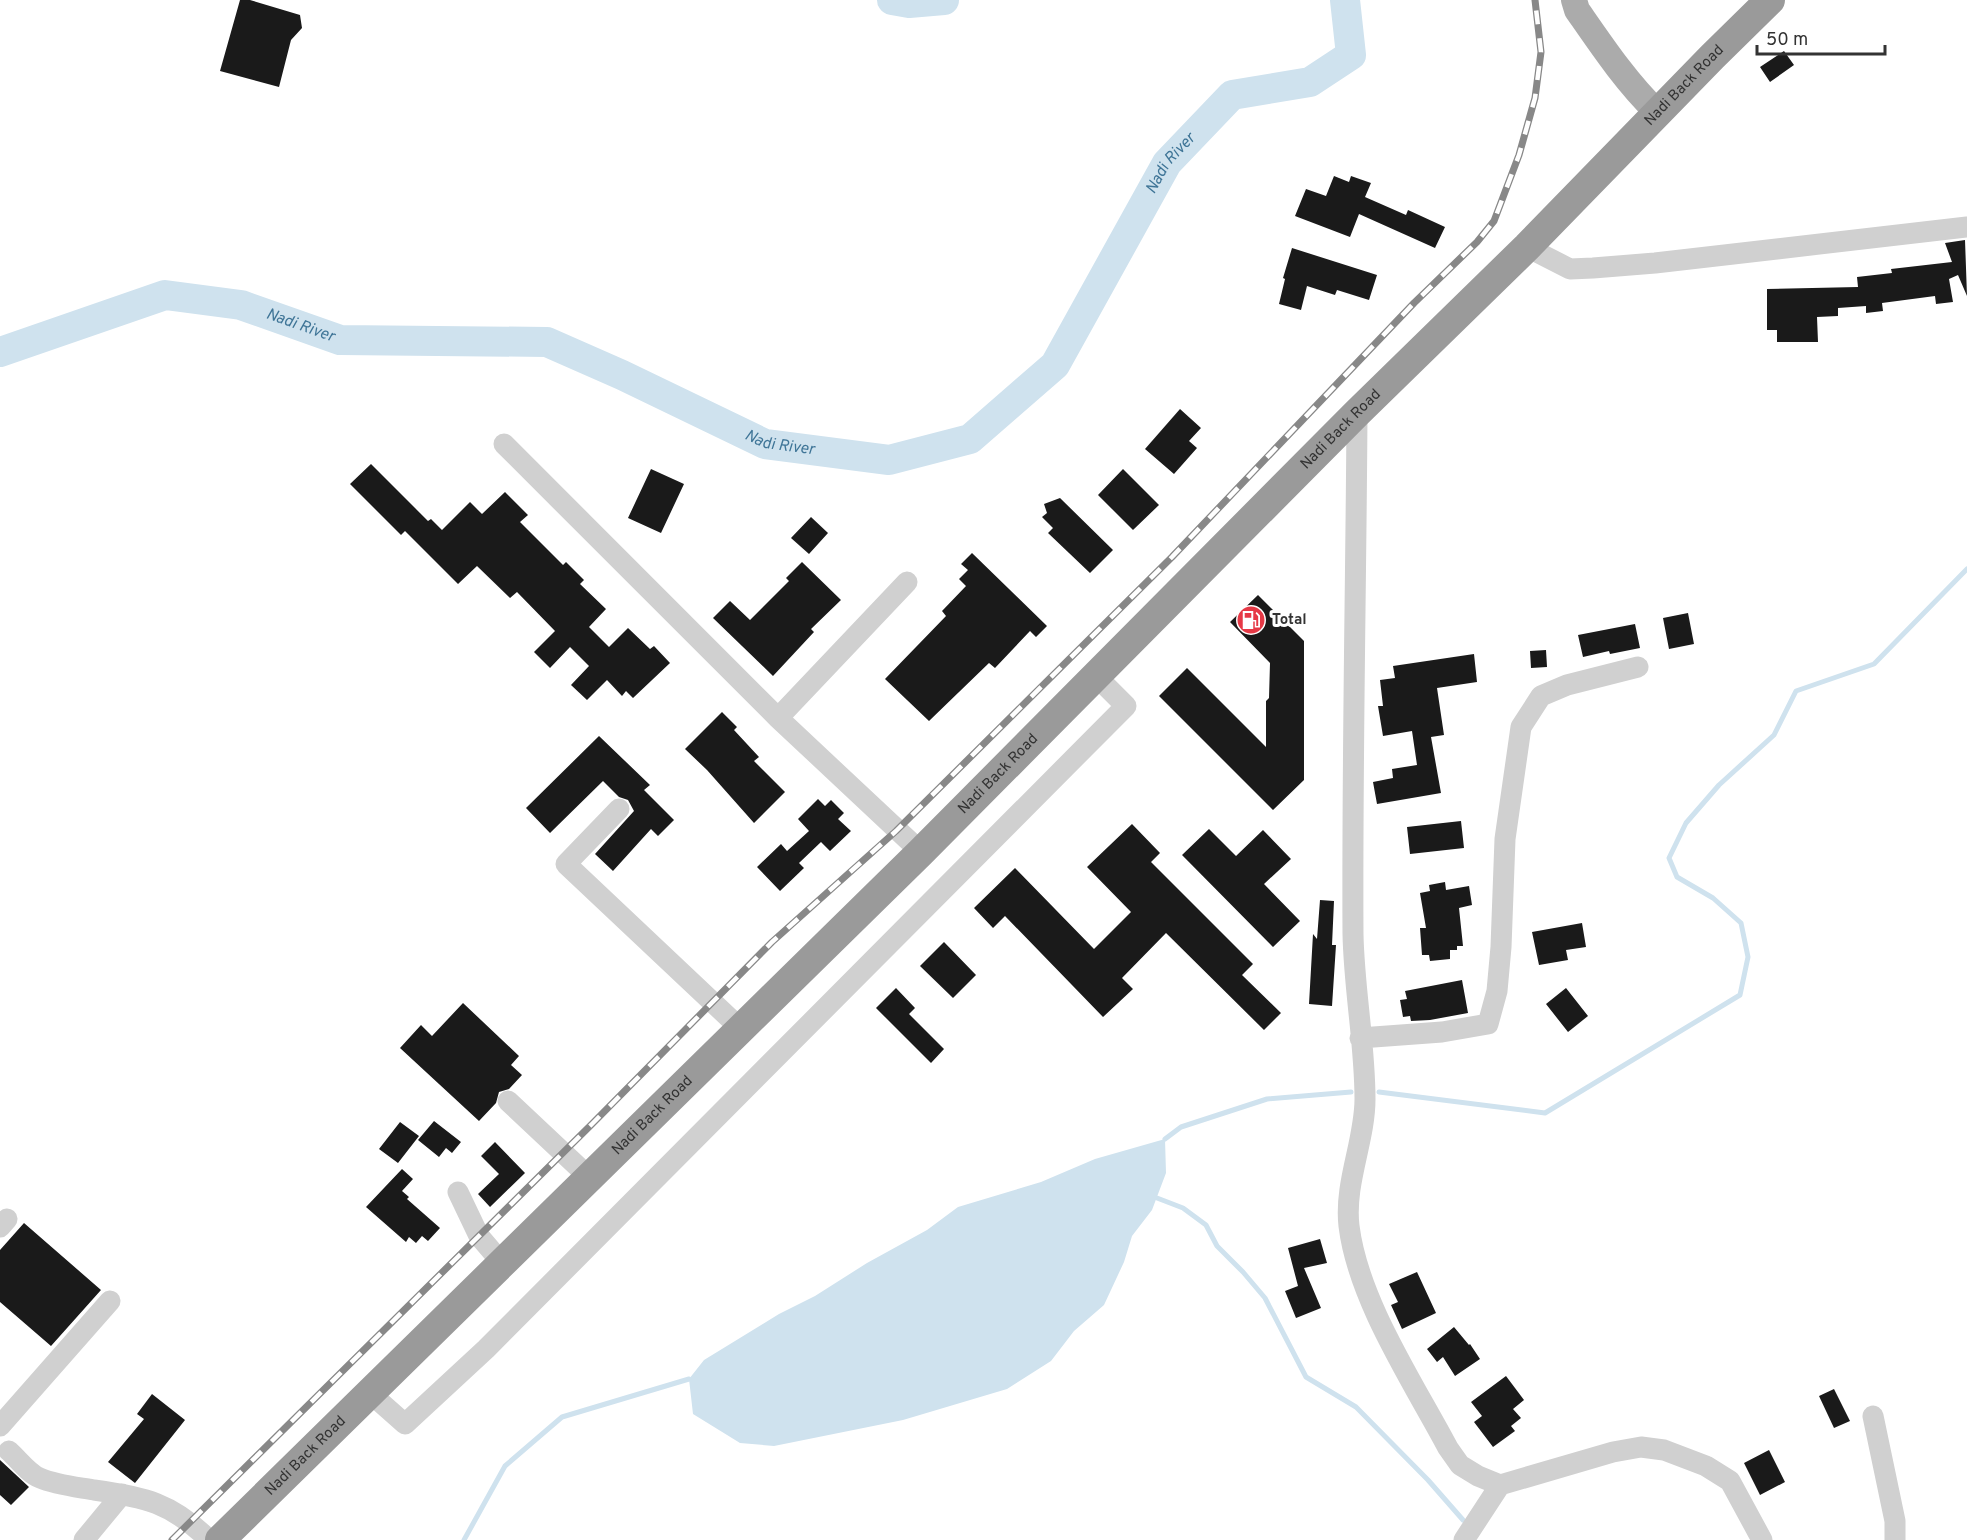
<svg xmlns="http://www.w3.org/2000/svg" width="1967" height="1540" font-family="Overpass,sans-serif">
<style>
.water{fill:#cfe2ee}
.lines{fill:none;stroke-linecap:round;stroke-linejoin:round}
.stream{stroke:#cfe2ee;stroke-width:5}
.river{stroke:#cfe2ee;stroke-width:30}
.building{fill:#1a1a1a}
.minor{stroke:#d0d0d0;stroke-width:21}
.major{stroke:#ababab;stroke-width:26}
.highway{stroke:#9a9a9a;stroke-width:30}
.rail-casing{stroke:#888;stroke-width:7}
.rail{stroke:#fff;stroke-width:4.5;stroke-dasharray:14;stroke-linecap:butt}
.labels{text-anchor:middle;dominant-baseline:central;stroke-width:6;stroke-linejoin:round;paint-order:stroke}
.street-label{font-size:15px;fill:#333;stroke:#fff}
.poi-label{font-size:15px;font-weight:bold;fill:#333;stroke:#fff;text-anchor:start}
.water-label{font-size:16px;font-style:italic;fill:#3f7597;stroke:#fff}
</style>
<rect width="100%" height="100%" fill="#fff"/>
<path class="water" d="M1165,1139L1166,1173L1152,1210L1132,1236L1124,1262L1104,1305L1074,1331L1051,1361L1007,1389L903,1420L774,1446L740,1443L693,1414L689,1379L704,1360L779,1314L815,1296L867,1263L927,1230L958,1207L1041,1182L1095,1159Z"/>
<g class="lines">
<path class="stream" d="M1379,1092L1545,1113L1740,995L1748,957L1741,923L1713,898L1677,877L1669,858L1686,823L1719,785L1774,735L1796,691L1874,664L1967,569
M1165,1139L1181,1127L1267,1099L1351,1092
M1157,1198L1183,1208L1206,1225L1217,1246L1243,1272L1265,1298L1306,1377L1356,1407L1428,1480L1463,1520
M464,1540L505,1466L562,1417L689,1379"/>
<g class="river">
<path d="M892,0L909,3L944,0"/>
<path id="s1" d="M0,352L165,295L241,305L340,340L547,342L622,375L765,444L889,460L970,439L1055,365L1167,163L1232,95L1310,82L1351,55L1345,0"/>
</g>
</g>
<path class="building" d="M240,0H250L300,15L302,28L291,40L279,87L220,71Z
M1784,51L1794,65L1770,82L1760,67Z
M1334,176L1349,182L1351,176L1371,183L1365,197L1406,215L1408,210L1445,227L1435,248L1359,214L1350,237L1295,216L1306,189L1326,196Z
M1965,240L1967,296L1958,275L1949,279L1953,302L1936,304L1935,296L1882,303L1883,311L1866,313V306L1838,308V316L1817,317L1818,342H1777V330H1767V289L1858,287L1857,277L1892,273L1891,269L1952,262L1945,243Z
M1292,248L1377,275L1369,300L1337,290L1335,295L1307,286L1301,310L1279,304L1285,279L1283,278Z
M1180,409L1201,428L1189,441L1197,448L1174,474L1145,449Z
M371,464L428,521L431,519L442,530L470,502L482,514L505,492L528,515L520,522L563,565L566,562L584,580L580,584L606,609L589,627L609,647L628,628L650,649L654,646L670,663L633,698L626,691L622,696L607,680L587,700L571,685L589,666L570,647L550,668L534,652L555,631L517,592L510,598L477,566L458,584L405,531L401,535L350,484Z
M651,469L684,484L661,533L628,518Z
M1123,469L1159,505L1133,530L1098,495Z
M1060,498L1113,550L1090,573L1048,533L1053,528L1042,517L1047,513L1044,504Z
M811,517L828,533L809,554L791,538Z
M972,553L1047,626L1036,637L1030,631L995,668L989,663L929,721L885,679L946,616L942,611L966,586L959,579L968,570L961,564Z
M802,562L841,600L811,629L814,632L773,676L713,618L730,601L750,620L789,581L786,578Z
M1258,595L1304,641V780L1273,810L1159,696L1187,668L1266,747V701L1269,698L1270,663L1230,622Z
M1688,613L1694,644L1669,649L1663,618Z
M1635,624L1640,648L1610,654L1609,651L1583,657L1578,635Z
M1546,650L1547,667L1531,668L1530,651Z
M1474,654L1477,682L1437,688L1444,735L1431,737L1441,793L1377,804L1373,782L1393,778L1392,769L1417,765L1412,731L1383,736L1378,706H1383L1380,680L1395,678L1393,666Z
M722,712L737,727L734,730L759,757L754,761L785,792L754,823L707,770L685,749Z
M599,736L650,785L644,790L674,820L658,836L651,829L613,871L595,854L634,811L628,800L619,797L603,781L550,833L526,808Z
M818,799L825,806L831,800L844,813L838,819L851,831L830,851L821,842L799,863L804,868L780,891L757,867L781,844L787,851L809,831L798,819Z
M1461,821L1464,848L1410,854L1407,827Z
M1132,824L1160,853L1151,862L1253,964L1242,975L1281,1013L1264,1030L1166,933L1122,978L1133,989L1103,1017L1005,916L993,928L974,908L1015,868L1094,949L1131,912L1087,867Z
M1209,829L1236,856L1263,830L1291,859L1264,884L1300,921L1273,947L1182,855Z
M1445,882L1446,890L1469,886L1472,905L1459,908L1463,946H1457V950H1450V959L1430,961L1429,955H1422L1420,928H1426L1420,893L1430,891L1429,885Z
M1320,900L1334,901L1332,945H1336L1332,1006L1309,1004L1313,934L1317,939Z
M1582,923L1586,947L1566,950L1568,960L1539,965L1532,932Z
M944,942L976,975L953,998L920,966Z
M1462,980L1468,1013L1430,1020L1411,1021L1410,1016L1403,1017L1400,1000L1407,999L1405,991Z
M896,988L915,1008L909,1014L944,1049L931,1063L876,1008Z
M1566,988L1588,1016L1568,1032L1546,1004Z
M463,1003L519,1056L511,1065L522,1075L509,1089L499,1092L496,1103L479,1121L400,1048L421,1025L432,1036Z
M434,1121L461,1142L452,1153L446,1148L439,1157L418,1140Z
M400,1122L419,1136L398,1163L379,1149Z
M495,1142L525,1173L490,1207L478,1194L499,1174L481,1156Z
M402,1169L413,1179L402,1191L409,1197L407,1199L440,1228L428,1241L422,1236L416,1243L409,1237L406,1242L366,1207Z
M24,1223L101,1290L51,1346L0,1302V1250Z
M1320,1239L1327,1263L1304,1268L1321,1308L1296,1318L1285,1291L1298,1286L1288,1248Z
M1417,1272L1436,1313L1402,1329L1391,1305L1398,1302L1389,1284Z
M1454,1327L1469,1345L1470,1344L1480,1359L1455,1376L1443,1357L1437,1362L1427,1349Z
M1506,1376L1524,1400L1513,1409L1521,1418L1511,1426L1515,1431L1493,1447L1474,1422L1482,1416L1471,1402Z
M1834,1389L1850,1421L1834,1428L1819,1396Z
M152,1394L185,1420L135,1483L108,1462L144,1419L137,1414Z
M1769,1450L1785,1482L1760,1495L1744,1463Z
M0,1460L29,1487L11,1505L0,1495Z"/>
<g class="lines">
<path class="minor" d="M1527,247L1570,269L1593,268L1655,263L1967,227
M1357,413C1356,587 1352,761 1353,934C1354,989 1365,1044 1365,1099C1365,1141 1344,1183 1349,1226C1358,1300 1413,1382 1448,1448L1460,1465L1478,1476L1500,1485L1613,1452L1641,1447L1664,1450L1706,1466L1730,1481L1762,1540
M504,444L778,718L921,852
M778,718L907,582
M619,809L566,864L741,1029
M1360,1038L1442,1032L1488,1024L1497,991L1501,947L1505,839L1521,727L1541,696L1567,685L1638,667
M508,1101L590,1178
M458,1192L479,1236L502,1263
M0,1227L7,1219
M370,1393L405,1424L486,1349L1126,706L1096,676
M1873,1416L1895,1521V1540
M0,1426L110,1301
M9,1451C18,1459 29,1474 40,1478C56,1485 77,1487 94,1490C145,1497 172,1503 209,1540
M84,1540L122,1494
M1464,1540L1500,1485"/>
<path class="major" d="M1574,0L1577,10C1602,46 1626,82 1657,112"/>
<path class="highway" id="s2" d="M220,1540L921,852L1357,413L1527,247L1712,57L1770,0"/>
<g class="rail-casing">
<path id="rail" d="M172,1540L592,1124L772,942L896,831L1172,557L1414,303L1477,242L1494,221L1519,155L1535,98L1541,52L1535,0"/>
</g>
<use href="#rail" class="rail"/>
</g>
<defs>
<g id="fuel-disc" transform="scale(1.5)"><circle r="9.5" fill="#e63946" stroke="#fff"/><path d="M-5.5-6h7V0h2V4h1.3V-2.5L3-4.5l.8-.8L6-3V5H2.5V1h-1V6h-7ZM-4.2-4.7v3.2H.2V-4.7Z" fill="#fff"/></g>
</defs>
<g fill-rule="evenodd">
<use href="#fuel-disc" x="1251" y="620"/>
</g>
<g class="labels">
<g class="street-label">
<text stroke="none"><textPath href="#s2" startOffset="2064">Nadi Back Road</textPath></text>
<text stroke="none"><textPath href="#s2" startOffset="1578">Nadi Back Road</textPath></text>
<text stroke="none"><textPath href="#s2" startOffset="1092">Nadi Back Road</textPath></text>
<text stroke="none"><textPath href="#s2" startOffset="606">Nadi Back Road</textPath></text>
<text stroke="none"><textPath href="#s2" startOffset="120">Nadi Back Road</textPath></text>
</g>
<g class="poi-label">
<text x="1272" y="620">Total</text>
</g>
<g class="water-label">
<text stroke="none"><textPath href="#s1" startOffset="1358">Nadi River</textPath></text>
<text stroke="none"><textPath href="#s1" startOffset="314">Nadi River</textPath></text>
<text stroke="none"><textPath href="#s1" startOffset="818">Nadi River</textPath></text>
</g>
</g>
<path d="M1757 45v9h128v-9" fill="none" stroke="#333333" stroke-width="3"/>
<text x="1766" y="45" font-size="18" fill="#333333" stroke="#ffffff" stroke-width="4.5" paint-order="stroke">50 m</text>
</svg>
